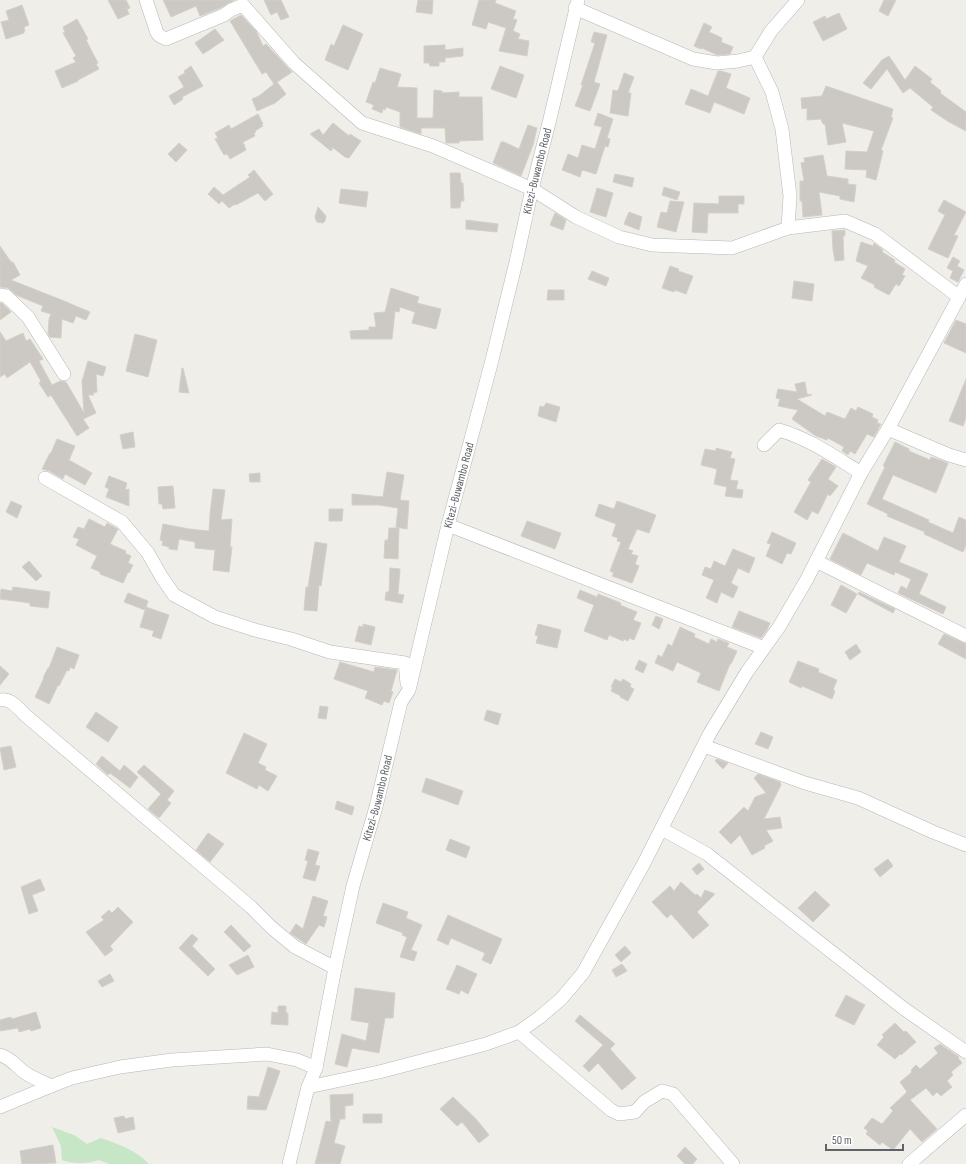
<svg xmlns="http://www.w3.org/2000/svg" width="966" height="1164" font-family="'Sofia Sans Condensed',sans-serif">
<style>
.green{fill:#c6e6c6}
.building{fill:#ccc9c4;stroke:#d4d0c6}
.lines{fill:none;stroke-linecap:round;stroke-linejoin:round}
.minor-casing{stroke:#b5b7bb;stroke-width:14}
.minor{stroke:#fff;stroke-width:13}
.labels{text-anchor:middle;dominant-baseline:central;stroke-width:4;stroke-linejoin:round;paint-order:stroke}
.street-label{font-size:12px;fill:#5f6267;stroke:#fff}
</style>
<rect width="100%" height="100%" fill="#f0eee8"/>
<path class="green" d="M52,1127L74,1135L87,1144L101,1138C118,1144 136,1150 149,1164H109L99,1160C88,1164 71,1164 62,1160L61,1146Z"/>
<path class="building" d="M108,0H126L130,8L127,9L129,14L118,19Z
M163,0H234L220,8L200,16L196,6L171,17Z
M264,0H281L289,17L281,20L277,12L271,15Z
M418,0H433L432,14L416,12Z
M479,0H496L495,3L516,11L513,19L517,20L513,31L520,34L518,39L529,41L527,56L499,51L506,28L488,22L486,29L472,25Z
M884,0H896L888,16L879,11Z
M22,5L29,25L24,27L25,31H24V33L6,39L1,22L9,20L6,11Z
M839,13L847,29L823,41L813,22L825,16L826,19Z
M241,15L256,31L263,46L266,44L292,72L277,82L286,94L275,103L257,111L252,99L259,96L274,84L266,72L262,74L230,21Z
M77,19L88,39L86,40L98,63L96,64L99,69L78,80V81L62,88L55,71L76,62L73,58L76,56L63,33L65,32L63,27Z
M704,23L712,27L709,32L722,38L721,42L733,47L730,54L717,55L702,48L701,49L694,46Z
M343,25L363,34L348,70L325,60L331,44L334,46Z
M215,29L224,40L203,54L195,43Z
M594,32L607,35L594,82L600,84L590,111L575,106L583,85H581L595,43L591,42Z
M445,45V50L463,48V56L445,58V62H439V66H430L429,63H424V46Z
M889,56L905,80L915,66L932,79L930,82L941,91L940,93L966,112V131L949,122L931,110L933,107L910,88L903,93L887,69L871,89L863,83L882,60Z
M191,66L203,86L182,97L183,99L174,105L169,96L184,87L178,77L185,73L184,71Z
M500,66L524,75L516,98L491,89Z
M380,68L401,74L397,87L417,88V118H433L434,90L442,91V93L459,92V97H482L483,140L459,141V143H446L445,128H421V134L400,127V112L386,107L385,110L383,109L382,113L372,109L374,105L366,102L373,82L375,83Z
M718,71H721L731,74L726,88L750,98L744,114L714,102L710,113L685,104L691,89L708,96Z
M624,73L634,77L628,93H631L628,116L610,113L613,90L618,91Z
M826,86L893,109L891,117L893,118L881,150L883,151L876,180L866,177L867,170L845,169L846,151L867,152L874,131L842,123L846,142L828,145L825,124H823L821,119L807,120V108L802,109L801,98L822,96Z
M598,113L613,119L607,138L610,139L608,147L605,146L596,174L582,170L580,177L562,170L568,154L578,158L582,145L595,149L602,127L594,125Z
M258,114L263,124L261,125L263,126L255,131L256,132L254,133L255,136L243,142L246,150L230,159L227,154L224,155L215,139L218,138L215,133L229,125L231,129Z
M333,123L349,136L350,134L361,141L349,158L345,157L332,147V150L331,151L310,134L319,129L323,135Z
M528,125L537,128L533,145L521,176L493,163L501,142H504L519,149Z
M179,143L187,150L176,162L168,154Z
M823,155L827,176L848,179V184L856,185L854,202L840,199V196L819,192L822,215L803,217L802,201H800V181H804L801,163L805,162L804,158Z
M254,170L273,194L265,201L258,193L236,205L235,204L229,208L222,201L219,204L208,194L214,187L223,195L250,177L248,175Z
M450,173H460L461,183H463L464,201H461L460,208H451Z
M615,174L634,178L632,187L613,182Z
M664,187L680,192L677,200L662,195Z
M597,188L613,193L606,217L590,212Z
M341,189L368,192L366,207L339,203Z
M719,196H744V204H738V213H708L707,233L692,232L694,203L719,204Z
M944,200L966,212L954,235L958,236L948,258L928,249L945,215L938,211Z
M670,201L684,202L676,232L657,227L661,212L667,213Z
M318,207L326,216L325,221L323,223L317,222L316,220L315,217Z
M629,212L642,217L639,230L624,224Z
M555,213L566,220L563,230L550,225Z
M466,220L498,224L497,232L466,229Z
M845,230V236H843L844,260L835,261L833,250L832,231Z
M861,242L873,246L874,243L883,250L882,252L895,260L894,262L905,269L902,275L905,276L899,286L896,284L889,295L874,287L875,285L861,278L868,266L856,261Z
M0,246L11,262H13L20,275L11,280L64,301L90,312L86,320L76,316L73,323L62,319L61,338L50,337L48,334L49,319L51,314L41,311L43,306L16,295L8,288L0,287Z
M953,257L960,261L957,266L964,270L958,282L950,278L953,271L947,268Z
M670,266L679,269L678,271L693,276L686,294L675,290L674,292L662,288Z
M592,271L609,278L606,286L588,279Z
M794,281L814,284L812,301L792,298Z
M391,288L419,297L417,303L441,309L436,329L412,323L415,312L400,307L399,312L395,311L392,339H351L350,331L369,330V327H376L374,313L385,312Z
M548,290H564V300H547Z
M0,303H2L11,312L0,320Z
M956,320L966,324V353L944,343Z
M0,332L6,341L23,333L26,341L30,339L43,359L39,361L52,385L60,381L66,382L84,413L82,381L88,361L106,367L103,376L96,374L97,392L93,393L94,395H88L96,413L83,419L89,428L77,436L51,395L48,397L39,383L41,381L30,362L7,378L5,374L0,377Z
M135,334L157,340L148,377L126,371Z
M182,368H183L189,393L179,392Z
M966,379V418L963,426L949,421Z
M805,382L807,394L812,395L797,399L825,416L827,412L845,419L851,408L856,411L858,407L873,414L872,417L878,420L877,423L881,424L874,437L867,434L855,454L850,451L848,455L842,451L844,447L828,438L827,440L816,436L792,419L798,410L778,406L780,399L776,398L778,389L797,392L795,384Z
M546,403L560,407L556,422L538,416L540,406L544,407Z
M133,432L135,447L123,449L120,435Z
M57,439L75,446L69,460L92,473L85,485L65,474L63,479L49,471L42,469L50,453H51Z
M895,442L909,449V451L930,460L931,457L948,463L936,493L893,475L882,499L929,520L928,522L953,533L959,517L966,520V546L963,552L924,534L925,532L887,516L888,514L867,504L885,467L883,466Z
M716,448L732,452L730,458L735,459L730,480L738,481L736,489L743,490L742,498L725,496L727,487L714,484L717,469L701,465L705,449L716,451Z
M822,459L836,467L828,479L838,486L830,496L828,494L818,514L812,511L807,520L794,512L811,482L808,480Z
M387,472L404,475L400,500L409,501L407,529L396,527L398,508L379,505H352V494L383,497Z
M260,473V482H250L249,474Z
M109,476L127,483L125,490L129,489V506L106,497L109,489L105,487Z
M173,486L175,508L163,509L162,504H159L158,487Z
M213,489L225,490L221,520L232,519L230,547H232L229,572L213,570L215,550L195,548V542L179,539L177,550L169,549V547L162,545L163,541L160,540L163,524L189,529L209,531L210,514Z
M11,501L22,506L17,518L6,512Z
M617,501L656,515L649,533L637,529L628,549L633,551L631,554L638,556L635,564L639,566L632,583L612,576L614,573L610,571L621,542L617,541L618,538L612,536L616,524L595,516L599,504L614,509Z
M329,509H343L342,521H329Z
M89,519L105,527L107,523L118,529L110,544L126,551L125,553L131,556L128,563L133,565L129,573L128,572L123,583L100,574V572L91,568L97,556L76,545L79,539L73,537L78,527L84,529Z
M527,521L561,533L555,549L521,536Z
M389,528H399L398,559L384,558L385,540H388Z
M772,532L796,543L791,554L787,553L782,564L766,556L771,544L767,543Z
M843,533L878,551L884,537L906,546L899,562L928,574L919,594L946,607L943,614L898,593L901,586L907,589L911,579L895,572L894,575L867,563L861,575L830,559Z
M315,542L327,544L321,586L319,585L317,611L304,610L306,587H308Z
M733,549L755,558L749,573L738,568L731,583L738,587L733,598L721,592L717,603L706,598L714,580L702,575L705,567L711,569L714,561L725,566Z
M29,561L42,576L36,581L22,567Z
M390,568L400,569L398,594L404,595L402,603L385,600L386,592H389Z
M841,585L857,594L846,613L831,605Z
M13,587L50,592L48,608L30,606V603L0,599L1,589L12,591Z
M580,590L597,597L598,594L621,603L620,605L637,612L633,620L641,623L634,640L629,638L628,641L624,639L623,641L609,635L607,640L584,631L594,605L577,598Z
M859,592L895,609L893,613L858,594Z
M128,593L148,601L145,610L124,602Z
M146,607L169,615L161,639L152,636L154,631L140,627Z
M739,611L770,623L767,630L761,638L732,627Z
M656,616L663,619L659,629L652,625Z
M363,624L375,627L371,645L355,641L359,626L363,627Z
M538,624L561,630L557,648L536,643L538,636L535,635Z
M680,627L695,634L694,637L709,644L711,639L717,642L718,639L729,643L727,647L737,651L731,664H730L719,691L697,682L701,673L677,662L673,671L655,663L658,655L662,657L668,644L672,646Z
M944,634L966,644V659L938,644Z
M856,644L861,652L850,660L845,652Z
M57,647L79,655L74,669L70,667L69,671L67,670L59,686L58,685L49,704L35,697L44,678H43L48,668H49Z
M639,660L647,664L643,673L635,669Z
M798,661L819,669L818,672L837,680L833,690L835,691L832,699L802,686L801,688L789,682Z
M340,662L374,672L375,667L397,670L391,691L393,692L389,703L384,701L382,705L365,698L368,691L334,679Z
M0,666L9,674L0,685Z
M615,679L621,682L623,679L631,684L630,687L634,689L628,701L620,697L621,696L611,691L613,687H611Z
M320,706L328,707L326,719L318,718Z
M487,710L501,714L498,725L484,720Z
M96,712L118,727L108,742L86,727Z
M761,732L773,737L768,749L755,744Z
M244,733L267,744L258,763L266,767L265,770L277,776L268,791L259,785L257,789L226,773Z
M11,746L16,767L4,770L0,748Z
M102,756L120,771L124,765L138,777L130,788L110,773L108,775L96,764Z
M717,759L728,763L723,769L715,761Z
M144,765L174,791L167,800L171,803L159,818L148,809L161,794L137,772Z
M758,774L780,782L781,785L764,819L780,817L782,828L766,830L773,841L764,846L765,848L752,855L740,835L731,844L719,832L744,807L748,811L755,797L766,793L754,778Z
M426,778L463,791L458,805L422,792Z
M337,801L354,807L352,815L335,809Z
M208,833L224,844L210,862L196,850Z
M450,839L470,847L466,858L446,850Z
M308,849L319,852L315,865L320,866L315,881L303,878L308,861L305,860Z
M888,859L893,866L880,877L874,869Z
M699,863L704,869L697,875L692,869Z
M40,879L45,890L32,895L38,911L29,914L21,887Z
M681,882L695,895L697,894L701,898L705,890L715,894L697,912L709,925L693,939L671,914L667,918L652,902L670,886L674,891Z
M815,891L830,905L813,922L798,908Z
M313,896L328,901L323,916L327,917L324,927L319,925L306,944L290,933L296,924L303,929Z
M383,903L408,912L406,918L422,925L411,950L417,952L414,961L400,957L407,937L402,935L403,933L376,923Z
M118,907L133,922L110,946L113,950L105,956L86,932L104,920L101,917L109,910L112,913Z
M448,915L502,939L491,964L482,960L485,953L451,938L448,945L437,940Z
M231,925L251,946L244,952L224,932Z
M192,934L198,939L192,946L215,969L208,976L179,948Z
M625,946L631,953L621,962L615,955Z
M248,955L254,967L237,975L229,965Z
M622,964L627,971L616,977L612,970Z
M457,965L477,974L468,994L461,990L459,994L446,989Z
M110,974L114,981L102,987L98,981Z
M355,988L395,993L393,1018H385L379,1053L352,1048L347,1067L335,1064L342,1034L366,1041L369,1023L351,1020Z
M846,995L865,1005L854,1025L835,1016Z
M278,1006H286V1013H288V1025L271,1024L272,1012L278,1013Z
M36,1012L41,1028L31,1031L30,1029L19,1032L18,1028L0,1031V1020L11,1017L12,1019Z
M580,1015L615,1044L610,1049L636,1078L622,1090L598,1063L589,1072L583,1066L603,1045L575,1021Z
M895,1023L904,1032L906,1031L916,1042L901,1055L900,1054L895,1059L877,1045L884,1037L882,1035Z
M940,1044L959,1057L958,1058L962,1063L951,1072L953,1075L947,1081L952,1087L941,1096L937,1092L933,1096L926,1088L910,1100L937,1129L922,1142L910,1129L893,1150L882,1142L880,1145L866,1134L868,1131L864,1128L872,1118L882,1124L893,1111L890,1108L907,1092L900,1082L912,1072L911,1070L916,1065L920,1069L938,1053L934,1048Z
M268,1067L280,1071L266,1110L247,1109L248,1096L259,1097Z
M353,1094V1105L345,1106V1119H340L334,1143L345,1146L340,1164H315L326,1121L331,1122L330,1095Z
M453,1097L476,1119L489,1135L479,1143L462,1122L457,1126L440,1109Z
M363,1114H382V1123H363Z
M124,1116L125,1119L133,1117L135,1129L118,1133L114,1118Z
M53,1145L56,1163L22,1164L20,1151Z
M685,1147L697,1159L693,1164H685L677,1156Z"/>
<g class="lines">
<g class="minor-casing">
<g id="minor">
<path d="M146,0L157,33L160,36L166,39L224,15L231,10L243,5L294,63L362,123L433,146L532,189L576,217L619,237L652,245L732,248L788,228L845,221L875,234L959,297"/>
<path d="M575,8L693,59L717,63L738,61L755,57"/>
<path d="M788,228L790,196L782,129L772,92L755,57L771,31L798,0"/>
<path d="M0,295L6,296L28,317L64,374"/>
<path d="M888,429L949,455L966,460"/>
<path d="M764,445L779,430C810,439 835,457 861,473"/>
<path d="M45,478L122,522L148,553L161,576L174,595L215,617L255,630L291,639L330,652L405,663L407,683"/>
<path d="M448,525L764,648"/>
<path d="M816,561L966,636"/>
<path d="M0,700C11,698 18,708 25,715L251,907L272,928L295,947L335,968"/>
<path d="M704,746L805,783L858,798L933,832L966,845"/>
<path d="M662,829L707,854L903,1008L966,1052"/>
<path d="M519,1032L611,1110L619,1114L635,1112L644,1102L662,1091L673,1094L733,1164"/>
<path d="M0,1055C11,1058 16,1066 24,1072C32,1078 42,1081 51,1086"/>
<path d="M308,1087L379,1072L444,1055L486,1044L519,1032L540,1017L561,999L583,973L643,865L710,733L747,672L779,627L807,579L861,473L888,429L966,284"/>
<path d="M0,1107L51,1086L72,1078L120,1067L172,1060L267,1054L297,1060L316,1068"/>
<path id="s1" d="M289,1164L308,1087L316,1068L335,968L353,886L376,807L401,702L409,690L448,525L491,364L516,262L532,189L549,123L578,0"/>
<path d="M909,1164L966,1115"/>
</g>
</g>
<use href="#minor" class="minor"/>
</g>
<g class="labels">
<g class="street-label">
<text stroke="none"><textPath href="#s1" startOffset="1025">Kitezi-Buwambo Road</textPath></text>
<text stroke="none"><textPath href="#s1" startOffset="701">Kitezi-Buwambo Road</textPath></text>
<text stroke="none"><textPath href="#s1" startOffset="377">Kitezi-Buwambo Road</textPath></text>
</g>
</g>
<path d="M826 1144v6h77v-6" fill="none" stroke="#5f6267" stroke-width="2"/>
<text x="832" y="1144" font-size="12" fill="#5f6267" stroke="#ffffff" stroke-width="3" paint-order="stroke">50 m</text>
</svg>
